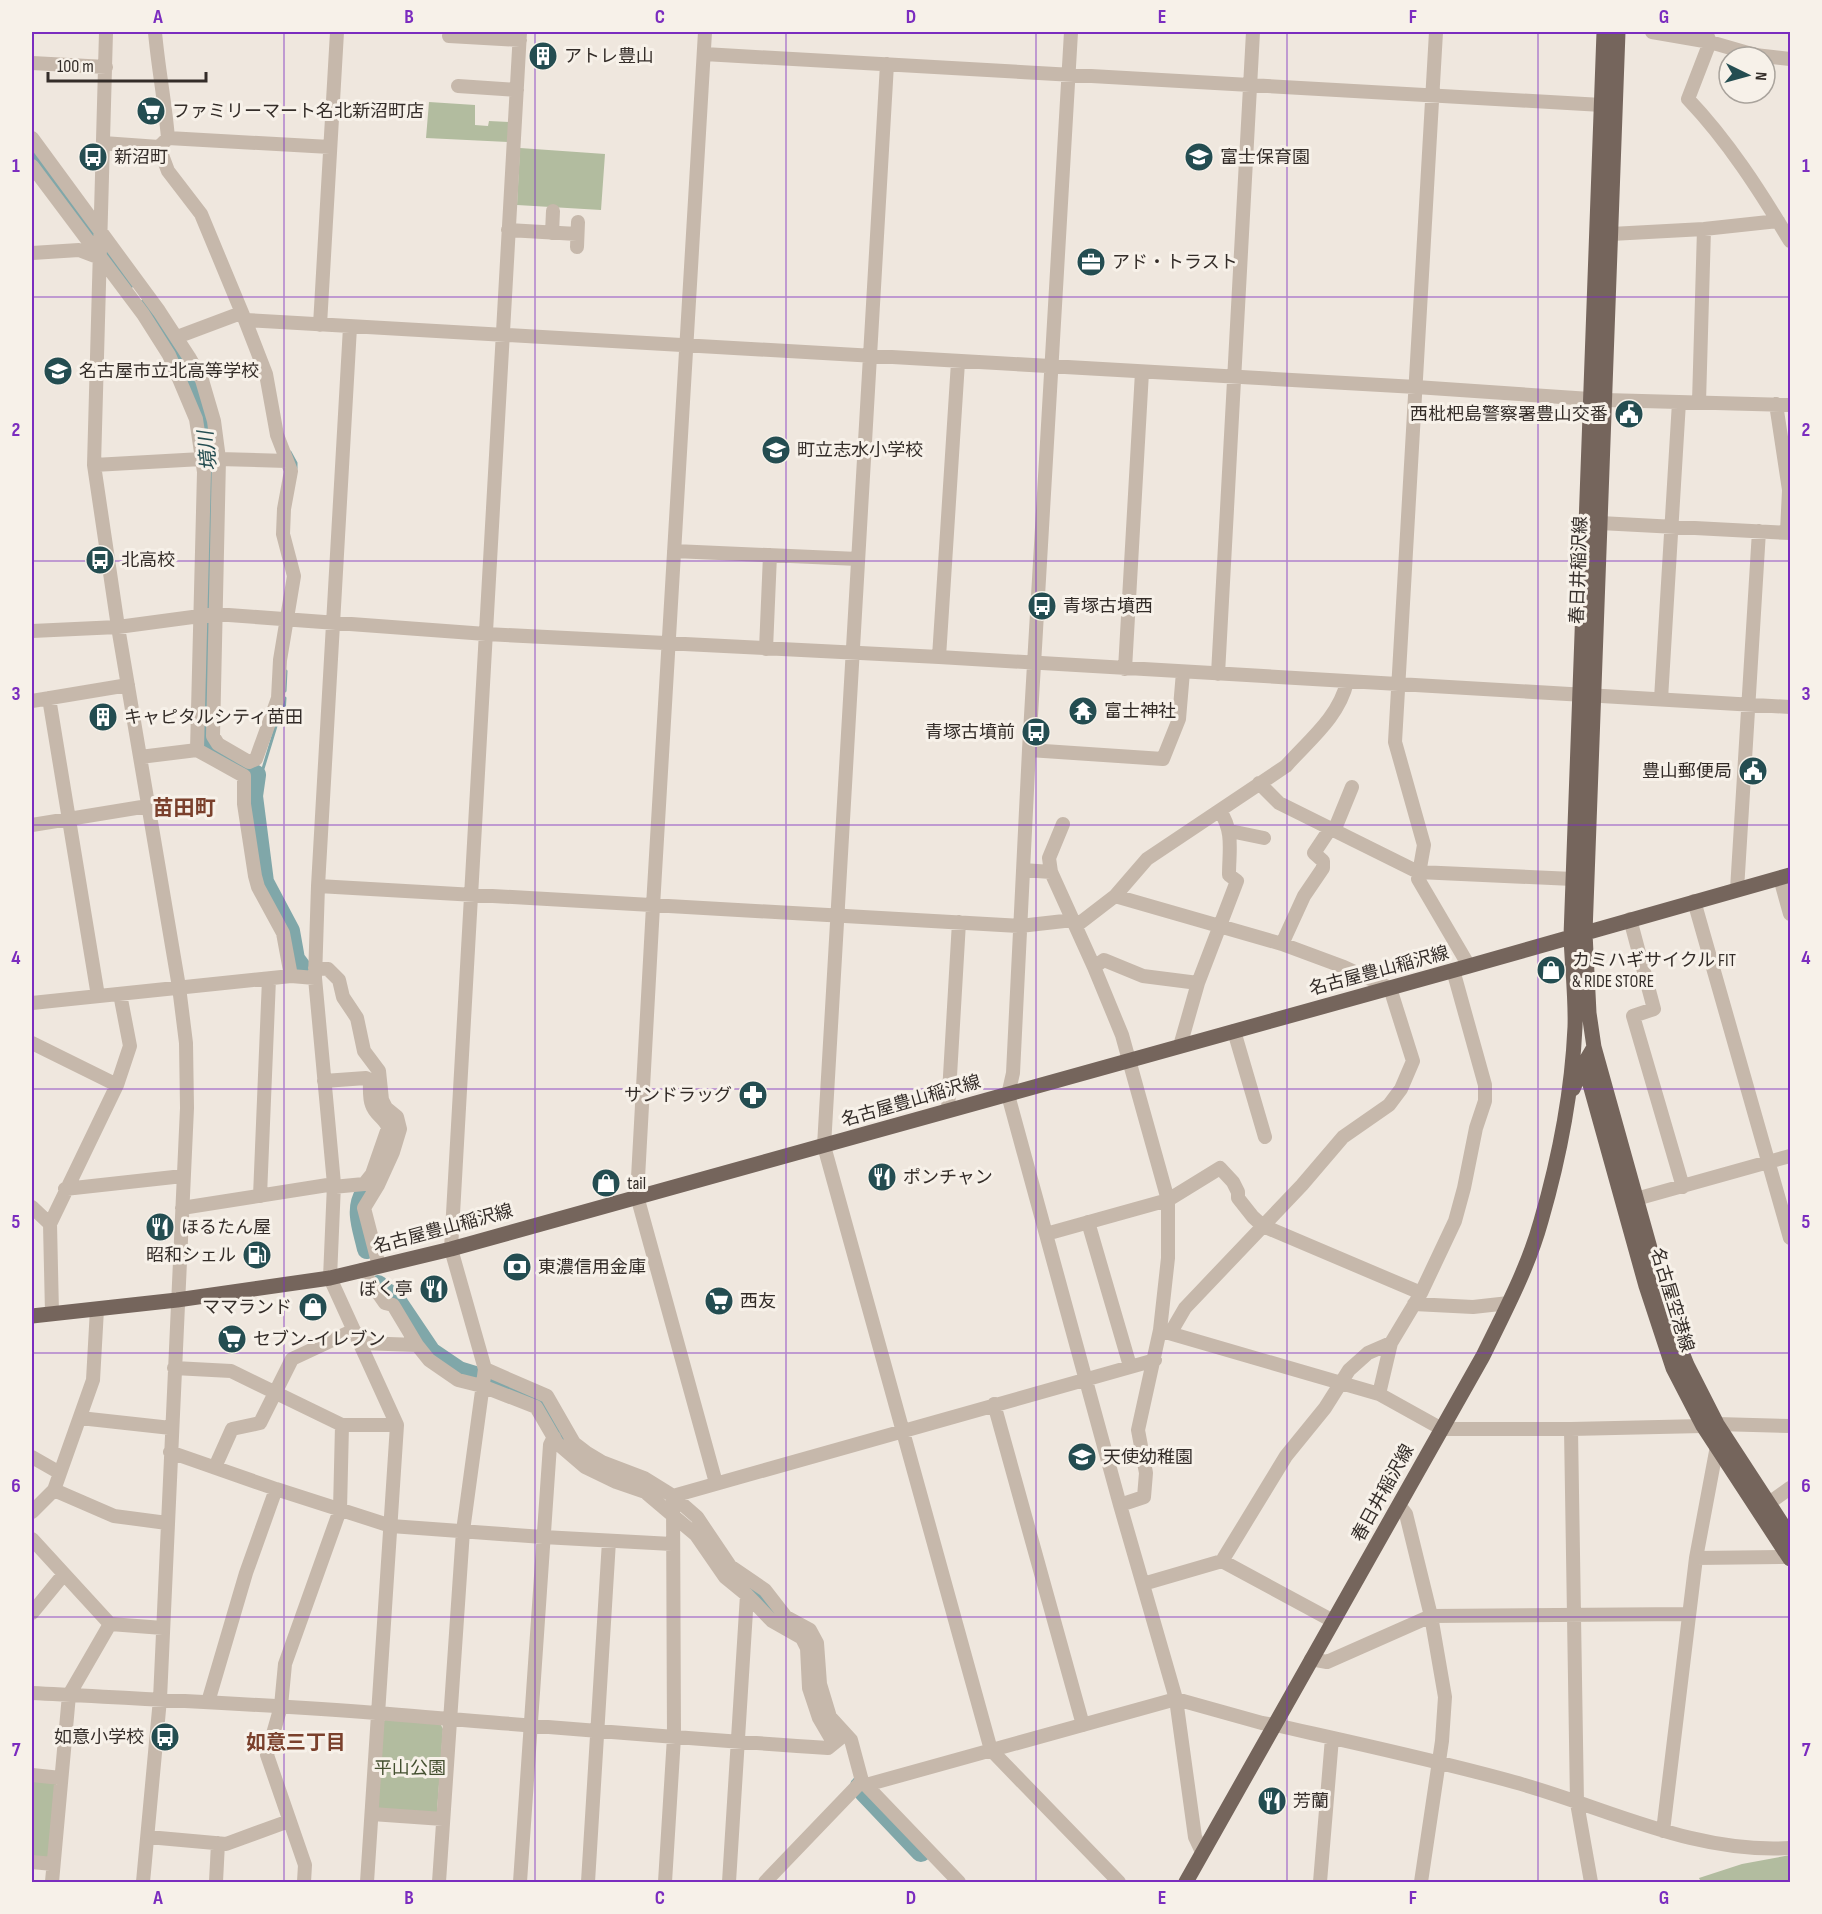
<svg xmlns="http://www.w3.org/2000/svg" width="1822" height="1914" font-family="'Sofia Sans Condensed','Noto Sans JP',sans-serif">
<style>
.green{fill:#b2bc9f}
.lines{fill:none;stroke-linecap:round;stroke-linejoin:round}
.stream{stroke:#80a7a9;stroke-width:3}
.river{stroke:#80a7a9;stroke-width:20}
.minor{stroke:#c6b8ab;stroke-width:14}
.major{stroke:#75655c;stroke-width:15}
.grid{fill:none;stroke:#7b2cbf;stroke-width:1.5;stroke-opacity:0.55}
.labels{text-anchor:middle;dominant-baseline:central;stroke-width:6;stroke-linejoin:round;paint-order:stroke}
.poi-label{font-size:18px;fill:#342d29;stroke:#f7f1e9;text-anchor:start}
.street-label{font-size:18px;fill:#342d29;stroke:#f7f1e9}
.park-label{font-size:18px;fill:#445030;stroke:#f7f1e9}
.water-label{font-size:20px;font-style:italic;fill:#244d51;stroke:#f7f1e9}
.neighbourhood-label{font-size:20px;font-weight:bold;fill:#7a402c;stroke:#f7f1e9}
.quarter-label{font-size:21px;font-weight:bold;fill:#7a402c;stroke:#f7f1e9}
.neatline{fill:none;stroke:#7b2cbf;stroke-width:2}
.grid-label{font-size:20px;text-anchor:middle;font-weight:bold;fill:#7b2cbf}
</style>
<rect width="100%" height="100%" fill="#efe7de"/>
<path class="green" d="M429,102L475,105V125L488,126L489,121L509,122L508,142L426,138Z
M520,148L605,154L601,210L517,205Z
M386,1719L440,1723L443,1729L437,1812L433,1815L376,1808L381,1724Z
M32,1779L56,1784L50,1857L32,1859Z
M1790,1855V1882H1701L1699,1878L1742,1864Z"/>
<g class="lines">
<path class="stream" d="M290,452L296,463V468
M285,691L286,671
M256,775L262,772L276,726L284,713L285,698"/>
<path class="river" d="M32,152L126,280
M146,309C186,364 205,398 212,466L207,746L256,775L253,796L264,882L290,931L295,959L301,967
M367,1249C363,1230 354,1210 365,1193C370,1184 377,1179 381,1169
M378,1285L398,1303L431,1352L459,1371L498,1383L540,1401L571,1447
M734,1578L752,1587L777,1616L798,1631
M860,1786L864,1792L921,1852"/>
<path class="minor" d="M106,32L94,465L118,627L179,987L186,1043L187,1108L160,1699L143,1882
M705,32L653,906L637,1196L716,1483
M1071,32L1029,750L1013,1073L1008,1095L1120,1505L1176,1699L1262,1723L1275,1725C1355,1743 1435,1760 1514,1782C1606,1807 1692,1854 1790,1848
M1436,32L1395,742L1424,845L1418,879L1469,966
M1652,32L1710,42L1755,55L1790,59
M1706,32L1710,42L1688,99C1728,141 1760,191 1790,241
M449,36L520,40
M704,54L1602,105
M32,63L106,67
M887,64L824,1146L991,1750L1119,1882
M458,86L517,90
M32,138L159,311L189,357L202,380L214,421L219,459L213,736L218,744L249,762L256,759L278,698L280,660L294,576L283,534L284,509L291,471L277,435L266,374L245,320L201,214L168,171L159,147L168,138C165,102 158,67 155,32
M168,138L330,147
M103,143L159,147
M32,166L143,314L169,355L196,419L204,472L197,750L244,776V804L255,876L258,887L283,933L291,976L315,978L334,1184L330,1278L397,1425L367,1882
M508,230L577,234
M552,233L553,211
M1611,234L1704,229L1778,221
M577,247L578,222
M32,253L79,250L100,258
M245,320L1416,387L1605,400L1790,405
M320,325L337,32
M177,337L241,313
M1699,402L1704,229
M1776,404L1789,490L1787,532
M219,459L287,461
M94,465L202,459
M1600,523L1790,533
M674,551L858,559
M32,631L118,627L215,614L486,634L939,657L1790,707
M766,649L770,555
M939,657L958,362
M1125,669L1142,372
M1218,674L1253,32
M49,698L98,996
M1661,699L1679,402
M32,701L128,685
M1029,750L1163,759L1179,719L1183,672
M140,757L197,750
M1259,783L1279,803L1418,872L1573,879
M1063,824L1049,858L1051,872L1094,967L1122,1035L1168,1200V1258L1160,1330L1138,1430L1146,1473L1144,1497L1120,1505
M32,825L148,806
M1230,831L1264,838
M1334,831L1352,787
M1023,870L1051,872
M1780,878L1790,914
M318,886L1020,926L1073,920
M1737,890L1759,531
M1115,896L1282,944L1344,967L1390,988L1413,1061L1401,1089L1389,1105L1343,1137L1302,1185L1185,1308L1171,1332
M1694,901L1790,1238
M1630,919L1654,1009L1633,1016L1683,1187
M1076,926L1115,896L1147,859L1286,766C1309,740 1339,717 1347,682
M1282,944L1304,896L1323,868V861L1314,853L1330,829
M1094,967L1104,960L1143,976L1198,983
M315,968L328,969L339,980L343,997L357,1018L364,1051L379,1071L382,1100L386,1108L397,1117L400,1129L393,1152L378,1185L364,1208L379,1266
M1453,970L1485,1085V1101L1476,1128L1464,1188L1455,1221L1421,1293L1391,1343L1379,1394L1442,1429H1571L1703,1426
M315,978L318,886L350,327
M32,1003L291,976
M1234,1031L1265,1137
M32,1043L117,1085
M1180,1046L1198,983L1237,881L1229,875C1229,851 1234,832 1220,811
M324,1081L366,1078L370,1080C370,1088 369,1098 372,1105C375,1115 386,1119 388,1128L372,1174L364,1184L333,1187
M948,1110L959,922
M65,1189L183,1176
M260,1196L269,979
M1636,1199L1790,1156
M32,1207L50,1224
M182,1208L334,1184
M1088,1222L1130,1366
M1046,1234L1168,1200L1220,1168L1233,1182L1238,1192V1198L1253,1217L1263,1226L1421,1293
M362,1270L385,1303L393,1305L417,1345L429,1360L458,1380L482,1386L536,1407L557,1443L585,1467L616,1482L645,1492L696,1535L725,1577L747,1595L772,1621L802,1638L807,1648L809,1688L819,1718L833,1742
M1414,1304L1473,1307L1509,1303
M52,1313L50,1224L117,1085L130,1046L120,994
M1162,1331L1379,1394
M360,1343L417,1345
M174,1368L231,1371L342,1425H397
M485,1369L547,1396L574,1443L587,1453L602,1462L644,1478L673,1496L697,1517L730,1566L765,1590L786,1617L810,1630L817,1643L820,1684L830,1717L851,1740L862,1781L959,1882
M994,1404L1083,1725
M80,1418L171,1428
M1717,1424L1790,1426
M1571,1429L1577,1803L1591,1882
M170,1452L276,1489L391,1526L543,1537L672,1544
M32,1457L60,1473
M215,1467L232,1429L260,1423L292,1359L354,1330
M54,1490L114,1516L167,1523
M1769,1503L1790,1488
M1399,1505L1406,1514L1431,1616L1445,1697L1442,1741L1421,1882
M32,1512L54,1490L93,1380L97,1309
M32,1539L110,1624L163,1628
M1696,1558L1789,1557
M1222,1561L1333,1621
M1143,1584L1222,1561L1286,1456L1325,1408L1349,1370L1368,1353L1391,1343
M32,1613L64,1574
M1311,1659L1327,1662L1431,1616L1689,1614
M32,1693C146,1699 261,1704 376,1713C527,1725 677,1738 828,1748L844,1735
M208,1702L246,1573L276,1489
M32,1775L61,1778
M866,1785L1176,1699L1195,1837L1202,1852
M372,1814L443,1819
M1663,1831L1696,1558L1717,1446
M148,1837L226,1844L289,1821
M32,1862L53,1864
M52,1882L69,1695L110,1624
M216,1882L218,1843
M304,1882L305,1865L267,1755L281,1706L285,1664L340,1510L342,1425
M439,1882L463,1531L485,1369L451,1249L520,32
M520,1882L550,1445L554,1437
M588,1882L609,1541
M665,1882L674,1737L673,1496L1155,1360
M729,1882L747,1595
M765,1882L862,1781
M1320,1882L1332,1738"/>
<path class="major" d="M1594,1047L1672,1327L1687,1365L1717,1424L1790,1536
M1584,1063L1646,1286L1673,1368L1703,1426L1790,1559
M1573,1089L1584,1064L1594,1047L1589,1013L1585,933L1618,32
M32,1316L177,1300L330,1278L451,1249L1469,966L1790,875
M1186,1882L1483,1356C1504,1313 1528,1268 1541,1221C1559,1159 1572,1093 1575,1027C1576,997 1572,966 1571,936L1604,32"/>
</g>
<path class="grid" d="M284,32V1882M535,32V1882M786,32V1882M1036,32V1882M1287,32V1882M1538,32V1882M32,297H1790M32,561H1790M32,825H1790M32,1089H1790M32,1353H1790M32,1617H1790"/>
<defs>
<g id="building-disc" transform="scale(1.5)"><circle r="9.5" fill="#244d51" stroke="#f7f1e9"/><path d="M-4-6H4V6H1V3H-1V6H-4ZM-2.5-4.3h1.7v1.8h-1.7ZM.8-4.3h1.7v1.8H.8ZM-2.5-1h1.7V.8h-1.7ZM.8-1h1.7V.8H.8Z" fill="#fff"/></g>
<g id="supermarket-disc" transform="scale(1.5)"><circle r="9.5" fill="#244d51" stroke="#f7f1e9"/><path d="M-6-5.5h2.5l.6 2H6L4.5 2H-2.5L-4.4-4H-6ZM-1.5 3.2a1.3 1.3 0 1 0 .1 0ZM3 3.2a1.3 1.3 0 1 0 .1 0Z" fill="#fff"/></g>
<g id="bus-disc" transform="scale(1.5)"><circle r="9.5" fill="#244d51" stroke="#f7f1e9"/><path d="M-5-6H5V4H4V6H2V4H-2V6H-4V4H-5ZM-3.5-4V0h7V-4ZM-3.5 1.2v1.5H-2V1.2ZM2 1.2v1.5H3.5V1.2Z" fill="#fff"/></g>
<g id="school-disc" transform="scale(1.5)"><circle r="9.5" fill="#244d51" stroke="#f7f1e9"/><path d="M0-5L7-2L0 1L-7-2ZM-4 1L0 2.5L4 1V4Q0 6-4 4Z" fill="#fff"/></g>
<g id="office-disc" transform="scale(1.5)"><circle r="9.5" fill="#244d51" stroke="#f7f1e9"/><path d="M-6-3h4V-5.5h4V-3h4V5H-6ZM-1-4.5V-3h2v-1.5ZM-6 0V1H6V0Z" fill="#fff"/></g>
<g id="civic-disc" transform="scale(1.5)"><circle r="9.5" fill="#244d51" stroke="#f7f1e9"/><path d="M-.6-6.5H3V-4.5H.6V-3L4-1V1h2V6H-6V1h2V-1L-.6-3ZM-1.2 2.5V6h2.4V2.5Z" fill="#fff"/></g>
<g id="temple-disc" transform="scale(1.5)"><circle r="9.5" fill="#244d51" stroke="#f7f1e9"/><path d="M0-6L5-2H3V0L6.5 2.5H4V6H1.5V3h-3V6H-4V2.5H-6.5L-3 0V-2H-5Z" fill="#fff"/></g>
<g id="shop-disc" transform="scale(1.5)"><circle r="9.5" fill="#244d51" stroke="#f7f1e9"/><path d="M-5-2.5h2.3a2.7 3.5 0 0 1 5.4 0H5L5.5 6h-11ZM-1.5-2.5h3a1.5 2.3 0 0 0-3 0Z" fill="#fff"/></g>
<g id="pharmacy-disc" transform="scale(1.5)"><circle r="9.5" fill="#244d51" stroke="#f7f1e9"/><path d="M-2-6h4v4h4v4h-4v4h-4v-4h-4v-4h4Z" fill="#fff"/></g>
<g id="restaurant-disc" transform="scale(1.5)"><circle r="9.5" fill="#244d51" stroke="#f7f1e9"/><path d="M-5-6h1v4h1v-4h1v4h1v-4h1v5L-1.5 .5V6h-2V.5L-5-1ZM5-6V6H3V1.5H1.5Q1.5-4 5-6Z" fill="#fff"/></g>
<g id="fuel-disc" transform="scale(1.5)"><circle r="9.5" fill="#244d51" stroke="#f7f1e9"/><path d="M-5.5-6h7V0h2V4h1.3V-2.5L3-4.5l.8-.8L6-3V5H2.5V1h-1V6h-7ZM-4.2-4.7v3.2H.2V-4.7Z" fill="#fff"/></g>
<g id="bank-disc" transform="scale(1.5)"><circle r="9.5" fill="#244d51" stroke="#f7f1e9"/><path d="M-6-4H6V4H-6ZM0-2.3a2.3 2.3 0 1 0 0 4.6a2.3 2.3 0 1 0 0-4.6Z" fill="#fff"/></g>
</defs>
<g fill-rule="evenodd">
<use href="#building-disc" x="543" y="56"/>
<use href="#supermarket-disc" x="151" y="111"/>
<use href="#bus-disc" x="93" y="157"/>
<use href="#school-disc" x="1199" y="157"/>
<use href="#office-disc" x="1091" y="262"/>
<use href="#school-disc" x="58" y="371"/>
<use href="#civic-disc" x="1629" y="414"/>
<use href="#school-disc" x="776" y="450"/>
<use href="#bus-disc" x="100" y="560"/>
<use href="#bus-disc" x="1042" y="606"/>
<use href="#temple-disc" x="1083" y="711"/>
<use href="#building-disc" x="103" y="717"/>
<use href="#bus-disc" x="1036" y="732"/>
<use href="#civic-disc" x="1753" y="771"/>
<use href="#shop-disc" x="1551" y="970"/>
<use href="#pharmacy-disc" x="753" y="1095"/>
<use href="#restaurant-disc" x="882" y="1177"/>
<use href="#shop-disc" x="606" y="1183"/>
<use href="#restaurant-disc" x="160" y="1227"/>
<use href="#fuel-disc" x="257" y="1255"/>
<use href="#bank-disc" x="517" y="1267"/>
<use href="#restaurant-disc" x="434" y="1289"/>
<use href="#supermarket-disc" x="719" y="1301"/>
<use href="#shop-disc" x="313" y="1307"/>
<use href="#supermarket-disc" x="232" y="1339"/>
<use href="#school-disc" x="1082" y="1457"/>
<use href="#bus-disc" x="165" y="1737"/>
<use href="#restaurant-disc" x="1272" y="1801"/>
</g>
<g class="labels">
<g class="poi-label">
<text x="564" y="56">アトレ豊山</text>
<text x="172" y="111">ファミリーマート名北新沼町店</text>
<text x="114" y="157">新沼町</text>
<text x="1220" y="157">富士保育園</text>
<text x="1112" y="262">アド・トラスト</text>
<text x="79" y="371">名古屋市立北高等学校</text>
<text x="1608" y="414" text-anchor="end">西枇杷島警察署豊山交番</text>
<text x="797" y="450">町立志水小学校</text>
<text x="121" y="560">北高校</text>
<text x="1063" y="606">青塚古墳西</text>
<text x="1104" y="711">富士神社</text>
<text x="124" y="717">キャピタルシティ苗田</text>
<text x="1015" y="732" text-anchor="end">青塚古墳前</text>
<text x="1732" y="771" text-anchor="end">豊山郵便局</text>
<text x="1572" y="960">カミハギサイクル FIT<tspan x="1572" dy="21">&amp; RIDE STORE</tspan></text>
<text x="732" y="1095" text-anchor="end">サンドラッグ</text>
<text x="903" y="1177">ポンチャン</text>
<text x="627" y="1183">tail</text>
<text x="181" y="1227">ほるたん屋</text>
<text x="236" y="1255" text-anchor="end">昭和シェル</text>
<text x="538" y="1267">東濃信用金庫</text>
<text x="413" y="1289" text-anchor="end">ぼく亭</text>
<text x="740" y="1301">西友</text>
<text x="292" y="1307" text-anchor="end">ママランド</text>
<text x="253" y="1339">セブン-イレブン</text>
<text x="1103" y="1457">天使幼稚園</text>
<text x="144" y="1737" text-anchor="end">如意小学校</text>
<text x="1293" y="1801">芳蘭</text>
</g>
<g class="street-label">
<text transform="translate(1579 570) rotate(-88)">春日井稲沢線</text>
<text transform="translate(1379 971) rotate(-15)">名古屋豊山稲沢線</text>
<text transform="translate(911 1101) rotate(-16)">名古屋豊山稲沢線</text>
<text transform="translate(443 1229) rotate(-15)">名古屋豊山稲沢線</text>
<text transform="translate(1672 1300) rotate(73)">名古屋空港線</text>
<text transform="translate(1383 1493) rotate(-61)">春日井稲沢線</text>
</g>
<g class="park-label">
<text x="410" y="1768">平山公園</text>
</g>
<g class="water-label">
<text transform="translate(208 451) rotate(-96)">境川</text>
</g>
<g class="neighbourhood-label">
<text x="296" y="1743">如意三丁目</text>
</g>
<g class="quarter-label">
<text x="184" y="808">苗田町</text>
</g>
</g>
<rect width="1822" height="1914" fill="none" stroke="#f7f1e9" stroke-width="66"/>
<g transform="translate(1747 75) rotate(95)"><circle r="28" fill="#f7f1e9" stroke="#a9a39c" stroke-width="1.5"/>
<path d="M0-4.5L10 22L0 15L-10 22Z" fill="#244d51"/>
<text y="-9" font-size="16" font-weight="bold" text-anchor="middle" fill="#342d29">N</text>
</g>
<path d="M48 72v9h158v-9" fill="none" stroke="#342d29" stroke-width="3"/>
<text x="57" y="72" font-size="18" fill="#342d29" stroke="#f7f1e9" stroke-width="4.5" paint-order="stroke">100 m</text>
<rect x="33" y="33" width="1756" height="1848" class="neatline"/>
<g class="grid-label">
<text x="158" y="23">A</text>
<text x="409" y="23">B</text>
<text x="660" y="23">C</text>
<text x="911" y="23">D</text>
<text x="1162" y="23">E</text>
<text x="1413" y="23">F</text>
<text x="1664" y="23">G</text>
<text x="16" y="172">1</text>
<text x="1806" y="172">1</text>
<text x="16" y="436">2</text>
<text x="1806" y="436">2</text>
<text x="16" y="700">3</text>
<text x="1806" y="700">3</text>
<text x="16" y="964">4</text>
<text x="1806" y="964">4</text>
<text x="16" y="1228">5</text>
<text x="1806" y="1228">5</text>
<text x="16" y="1492">6</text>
<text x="1806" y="1492">6</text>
<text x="16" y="1756">7</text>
<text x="1806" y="1756">7</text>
<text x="158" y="1904">A</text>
<text x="409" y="1904">B</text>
<text x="660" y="1904">C</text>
<text x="911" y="1904">D</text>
<text x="1162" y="1904">E</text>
<text x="1413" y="1904">F</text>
<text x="1664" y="1904">G</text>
</g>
</svg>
